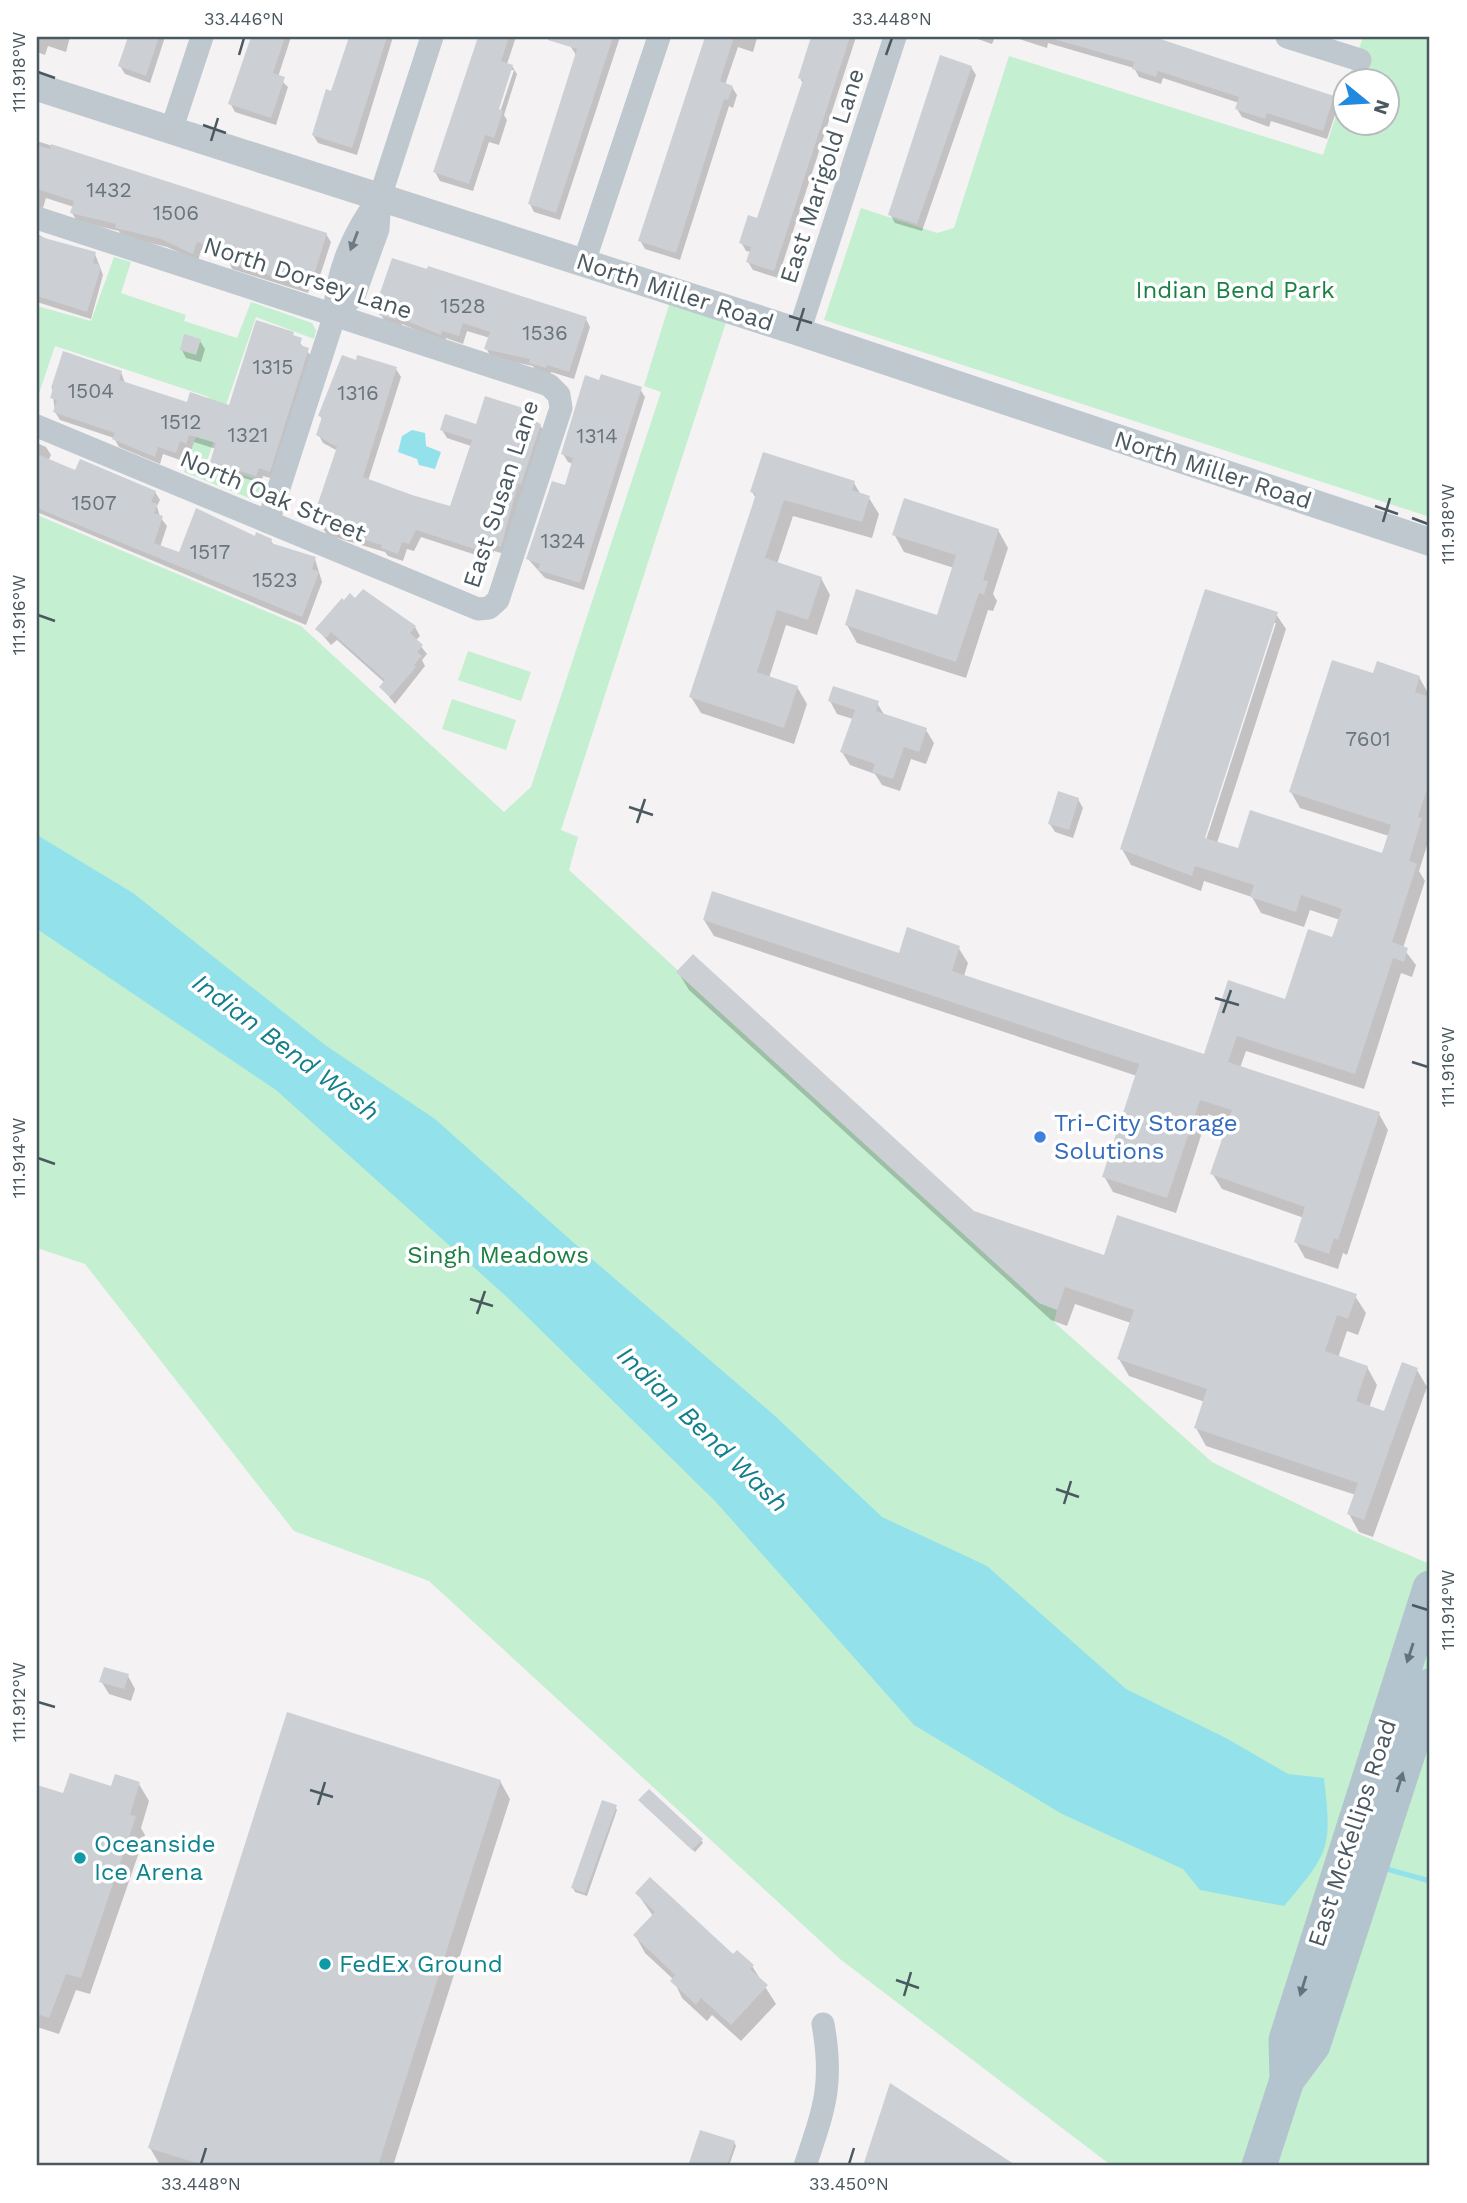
<svg xmlns="http://www.w3.org/2000/svg" width="1467" height="2203" font-family="'Work Sans',sans-serif">
<style>
.green{fill:#c4efd0}
.water{fill:#93e1ea}
.shadow{fill:#0003;fill-rule:evenodd}
.lines{fill:none;stroke-linecap:round;stroke-linejoin:round}
.stream{stroke:#93e1ea;stroke-width:5}
.building{fill:#ccd0d4}
.minor{stroke:#bec8ce;stroke-width:23}
.tertiary{stroke:#bec8ce;stroke-width:28}
.primary{stroke:#b3c4cf;stroke-width:35}
.oneway{fill:#6d7a80}
.oneway2{fill:#64737b}
.ticks{fill:none;stroke:#4a585f;stroke-width:2.5}
.shop-dot{fill:#3f7fe0;stroke:#fff;stroke-width:2.5}
.culture-dot{fill:#0f9aa8;stroke:#fff;stroke-width:2.5}
.labels{text-anchor:middle;dominant-baseline:central;stroke-width:7;stroke-linejoin:round;paint-order:stroke}
.number-label{font-size:21px;fill:#6a767c}
.street-label{font-size:24px;fill:#4a585f;stroke:#fff}
.park-label{font-size:24px;fill:#1b8043;stroke:#fff}
.shop-label{font-size:24px;fill:#366cbe;stroke:#fff;text-anchor:start}
.culture-label{font-size:24px;fill:#0d838f;stroke:#fff;text-anchor:start}
.water-label{font-size:26px;font-style:italic;fill:#127f8b;stroke:#fff}
.neatline{fill:none;stroke:#4a585f;stroke-width:2.5}
.ticks-label{font-size:18px;text-anchor:middle;fill:#4a585f}
</style>
<rect width="100%" height="100%" fill="#f4f2f3"/>
<path class="green" d="M1363,37H1430V517L824,320L861,208L937,233L954,228L1009,56L1323,155L1344,92V122H1386V80H1348Z
M114,257L131,262L121,293L186,315L184,321L237,338L251,302L312,323L316,330L314,339L256,317L207,461L268,484L262,499L254,500L184,472L209,397L55,346L37,399V306L91,321Z
M673,292L730,310L561,830L578,837L569,870L1039,1303L1057,1310L1054,1322L1212,1462L1359,1534L1430,1564V2166H1112L840,1959L429,1581L294,1531L85,1264L37,1248V515L301,626L504,812L531,787L661,392L644,386Z
M468,651L531,672L521,701L458,680Z
M452,699L516,720L506,750L442,729Z"/>
<path class="water" d="M412,430L425,433L426,446L441,452L435,469L419,465L417,459L398,452L402,436Z
M37,835L133,893L325,1045L435,1119L593,1260L775,1416L882,1517L987,1566L1126,1689L1226,1738L1288,1774L1324,1778C1332,1848 1330,1852 1284,1906L1200,1890L1183,1869L1062,1814L914,1725L715,1501L508,1298L276,1090L37,929Z"/>
<path class="shadow" d="M37,37H70L66,52L48,46L45,55L37,52Z
M129,37H165L150,83L125,74L120,66Z
M252,37H291L278,77L288,87L276,125L235,112L230,103Z
M350,37H393L357,155L318,143L313,135L332,93Z
M479,37H516L507,64L512,66L517,74L504,115L507,120L499,145L489,142L473,191L440,181L435,172ZM510,70H514L498,118L495,117Z
M575,37H620L560,220L534,212L530,204L576,55L571,47Z
M711,37L757,38L753,52L738,47L725,85L732,87L737,95L733,108L729,106L680,260L645,249L640,240Z
M813,37H856L778,278L753,270L748,262L751,252L746,251L741,242L759,220L803,84L800,78Z
M972,37H995L992,44Z
M1013,37H1153L1333,97L1338,106L1327,139L1271,121L1269,127L1242,117L1237,109L1239,103L1163,78L1161,84L1139,77L1134,68L1048,43L1047,48Z
M971,67L976,75L922,231L895,223L890,214Z
M37,141L326,234L331,242L318,282L312,280L308,293L232,269L228,258L201,250L198,261L167,247L121,236L119,231L77,221L72,213L74,207L46,198L43,208L37,206Z
M37,234L52,242L95,254L103,275L91,319L37,302Z
M381,296L586,319L590,327L574,379L551,372L550,376L535,371L533,366L491,357L486,348L490,338L467,331L463,344L446,338L445,342L402,324L401,327L386,323L381,315L385,303Z
M292,334L313,358L274,479L263,476L261,483L216,470L212,462L216,449L194,442L191,451L184,449L180,460L163,454L160,464L119,447L114,438L60,420L55,412L52,388L121,372L125,383L188,404L230,407Z
M200,341L205,349L201,362L186,358L182,350Z
M396,369L401,377L368,481L451,509L471,446L447,438L442,430L530,415L540,425L545,434L505,554L494,551L492,557L483,554L482,557L421,537L414,551L407,549L403,561L388,556L385,552L327,535L322,527L325,518L319,506L338,451L323,443L318,434L323,420L320,416Z
M640,389L645,397L584,590L545,578L528,559L566,487L573,464L568,462L563,454Z
M37,443L46,447L51,455L48,461L76,472L155,492L160,500L157,506L160,517L167,526L160,547L180,554L256,539L271,541L274,545L315,559L322,582L306,625L37,512Z
M854,483L861,495L869,498L879,514L872,538L793,516L777,564L821,578L830,595L817,635L786,625L769,678L797,687L807,704L794,744L701,713L691,697L756,498L752,492Z
M998,530L1008,548L993,594L997,601L993,611L988,610L966,678L857,643L847,625L938,617L954,568L904,552L894,534Z
M363,592L415,627L420,636L416,640L427,654L422,660L425,666L395,704L381,687L385,683L337,640L331,645L317,629Z
M1276,614L1286,629L1217,843L1239,850L1383,855L1389,836L1300,808L1291,792L1374,675L1419,677L1428,693L1427,697L1430,699V822L1427,830L1430,836L1419,871L1425,881L1403,948L1416,965L1412,977L1401,973L1364,1089L1246,1051L1240,1068L1379,1114L1388,1130L1347,1255L1343,1253L1338,1269L1305,1258L1296,1242L1304,1218L1222,1189L1212,1173L1230,1122L1208,1114L1176,1213L1113,1192L1104,1176L1137,1076L714,936L704,920L900,956L958,947L968,963L964,976L1205,1056L1286,1001L1333,940L1340,920L1310,910L1304,927L1261,913L1252,897L1204,881L1201,891L1131,865L1122,849ZM1272,623H1276L1204,846L1201,845Z
M830,701L877,703L885,716L926,730L934,743L926,764L911,759L900,791L882,785L875,774L850,765L842,752L853,719L837,714Z
M1078,799L1083,808L1073,838L1055,832L1050,824Z
M678,972L974,1213L1105,1257L1355,1296L1366,1313L1358,1335L1347,1331L1338,1358L1367,1367L1377,1385L1369,1408L1385,1413L1417,1370L1427,1387L1373,1537L1359,1532L1349,1514L1356,1495L1206,1446L1196,1428L1205,1402L1129,1376L1119,1359L1131,1323L1075,1304L1067,1326L1051,1320L689,990Z
M128,1676L135,1689L131,1701L109,1694L101,1681Z
M500,1781L510,1799L393,2166L160,2165L150,2148Z
M139,1784L149,1801L141,1828L145,1835L90,1994L76,1990L59,2034L37,2027V1787L65,1796Z
M643,1804L701,1840L703,1843L695,1852Z
M615,1806L617,1810L587,1896L575,1892L573,1888Z
M637,1893L752,1966L776,2004L741,2041L712,2015L707,2021L682,1998L673,1979L645,1953L635,1935L653,1916Z
M891,2086L1014,2166H865Z
M701,2132L734,2142L736,2146L729,2166H691Z"/>
<g class="lines">
<path class="stream" d="M1383,1868L1430,1881"/>
</g>
<path class="building" d="M128,37H159L146,76L118,66Z
M251,37H285L273,73L285,77L271,118L228,104Z
M349,37H387L352,148L312,135L326,89L331,91Z
M478,37H509L501,61L513,65L499,109L503,111L494,138L485,135L469,184L433,172Z
M548,37H613L556,213L528,204L577,49L548,40Z
M705,37H734L720,81L733,86L728,100L724,99L676,253L638,241Z
M811,37H850L774,271L746,262L751,247L739,243L748,215L757,218L803,80L798,78Z
M1057,37H1154L1334,96L1323,131L1267,113L1265,119L1235,109L1239,97L1158,71L1156,77L1132,69L1134,62L1057,40Z
M940,55L972,66L917,224L888,215Z
M51,144L327,233L314,275L308,273L303,286L226,261L228,252L197,242L193,254L161,239L115,228L116,224L70,213L74,201L37,189V145L50,149Z
M37,236L96,252L93,263L100,265L99,274L87,312L37,296Z
M392,258L427,269L428,266L587,317L569,372L547,365L546,368L529,363L530,359L484,349L490,332L463,323L459,336L442,331L441,335L397,317L396,320L379,315L385,298L379,296Z
M256,320L294,332L293,335L302,338L300,345L309,348L270,472L259,468L256,476L210,462L216,443L189,435L186,444L180,441L176,453L158,447L155,457L112,439L115,433L53,412L57,400L50,398L53,389L51,388L63,351L122,371L119,380L187,402L190,392L229,405Z
M184,334L201,339L196,355L180,350Z
M342,355L356,360L357,355L361,356L397,367L363,477L412,495L450,506L472,440L440,430L445,414L476,424L485,396L523,408L531,413L529,420L541,424L521,485L518,484L501,547L489,543L487,550L478,547V550L416,530L409,544L402,542L398,554L381,548L382,545L320,527L324,514L319,512L321,507L317,506L337,447L316,435L322,417L318,416Z
M601,374L642,387L580,583L538,570L540,564L526,559L552,481L565,485L573,458L561,454L585,375L599,380Z
M763,452L855,481L852,490L870,496L862,522L784,500L765,558L822,577L808,620L777,610L757,672L798,686L784,728L689,697L756,494L750,492Z
M37,454L75,470L80,459L156,491L151,502L158,504L154,513L163,516L154,543L179,552L196,508L255,536L256,532L272,539L271,543L316,557L312,569L319,572L302,617L37,508Z
M904,498L999,529L983,580L988,581L984,595L979,593L956,662L845,625L856,589L937,615L956,555L892,535Z
M363,589L416,626L410,633L423,645L417,652L422,656L414,665L416,667L390,697L379,687L385,680L331,632L326,638L315,629L342,598L344,600L350,593L355,598Z
M1205,589L1278,612L1205,838L1238,848L1250,810L1382,853L1391,825L1289,792L1332,660L1373,673L1377,661L1420,676L1415,692L1430,697V780L1418,817L1422,818L1409,861L1417,864L1392,942L1408,948L1404,962L1393,958L1355,1074L1237,1036L1228,1062L1380,1112L1338,1240L1334,1238L1329,1254L1294,1242L1305,1207L1210,1174L1232,1110L1200,1100L1167,1198L1102,1177L1139,1064L703,920L712,891L899,953L907,927L960,946L952,971L1204,1054L1228,980L1285,999L1308,929L1332,937L1342,909L1301,895L1296,912L1250,897L1254,885L1195,866L1192,876L1120,849Z
M833,686L879,701L876,711L927,728L919,752L904,747L893,779L872,772L875,764L840,752L855,710L828,701Z
M1058,791L1079,798L1069,830L1048,824Z
M693,954L974,1211L1104,1255L1117,1215L1357,1294L1348,1319L1337,1315L1325,1351L1368,1366L1356,1401L1384,1411L1402,1362L1418,1368L1364,1520L1347,1514L1358,1483L1194,1428L1207,1389L1117,1359L1134,1310L1065,1287L1057,1310L1039,1303L676,972Z
M104,1667L129,1674L124,1689L99,1682Z
M287,1712L501,1780L378,2166H206L148,2148Z
M70,1773L111,1786L115,1774L140,1782L130,1815L136,1816L81,1978L66,1974L49,2018L37,2014V1785L63,1793Z
M649,1789L703,1839L692,1850L638,1800Z
M602,1800L617,1805L585,1893L571,1888Z
M650,1877L733,1954L737,1950L754,1965L750,1969L768,1985L731,2025L701,1998L696,2005L688,1997L670,1981L675,1975L633,1935L655,1912L635,1893Z
M890,2083L1017,2166H863Z
M700,2130L735,2141L727,2166H688Z"/>
<g class="lines">
<path class="minor" d="M1287,37L1360,60
M171,131L202,37
M37,218L549,385L559,395L561,408L498,600L489,608L478,609L37,426
M584,262L659,37
M335,314L354,296L378,229L380,197L432,37
M799,332L895,37
M268,522L335,314C335,272 355,230 380,197
M805,2166C824,2109 834,2085 823,2024"/>
<path class="tertiary" d="M37,87L799,332L1430,542"/>
<path class="primary" d="M1287,2080L1286,2040L1430,1588
M1259,2166L1287,2080L1313,2045L1430,1686"/>
</g>
<defs><path id="oneway-solid" d="M-6-.8H1V-3.2L6.5 0L1 3.2V.8H-6Z" transform="scale(1.75)"/></defs>
<use class="oneway" href="#oneway-solid" transform="translate(354 241) rotate(111)"/>
<g class="oneway2">
<use href="#oneway-solid" transform="translate(1410 1653) rotate(108)"/>
<use href="#oneway-solid" transform="translate(1400 1782) rotate(-73)"/>
<use href="#oneway-solid" transform="translate(1303 1986) rotate(107)"/>
</g>
<path class="ticks" d="M239,55L244,38M886,55L892,38M38,72L55,78M203,125L226,133M211,141L218,118M789,316L812,323M797,331L804,308M1375,506L1398,514M1412,518L1428,524M1383,522L1390,498M38,615L55,621M629,807L653,815M637,823L645,799M1215,998L1239,1005M1223,1013L1231,990M1412,1062L1428,1067M38,1158L55,1164M470,1299L493,1306M477,1314L485,1291M1056,1489L1079,1497M1064,1504L1071,1481M1412,1605L1428,1610M38,1702L55,1707M310,1790L333,1797M318,1805L325,1782M896,1980L919,1988M904,1996L911,1972M201,2164L206,2148M849,2164L854,2148"/>
<circle class="shop-dot" cx="1040" cy="1137" r="7"/>
<g class="culture-dot">
<circle cx="80" cy="1858" r="7"/>
<circle cx="325" cy="1964" r="7"/>
</g>
<g class="labels">
<g class="number-label">
<text x="109" y="189">1432</text>
<text x="176" y="212">1506</text>
<text x="463" y="305">1528</text>
<text x="545" y="332">1536</text>
<text x="273" y="366">1315</text>
<text x="91" y="390">1504</text>
<text x="358" y="392">1316</text>
<text x="181" y="421">1512</text>
<text x="248" y="434">1321</text>
<text x="597" y="435">1314</text>
<text x="94" y="502">1507</text>
<text x="563" y="540">1324</text>
<text x="210" y="551">1517</text>
<text x="275" y="579">1523</text>
<text x="1368" y="738">7601</text>
</g>
<g class="street-label">
<text transform="translate(822 176) rotate(-72)">East Marigold Lane</text>
<text transform="translate(308 278) rotate(18)">North Dorsey Lane</text>
<text transform="translate(675 292) rotate(18)">North Miller Road</text>
<text transform="translate(1213 470) rotate(18)">North Miller Road</text>
<text transform="translate(501 494) rotate(-72)">East Susan Lane</text>
<text transform="translate(273 496) rotate(23)">North Oak Street</text>
<text transform="translate(1352 1833) rotate(-72)">East McKellips Road</text>
</g>
<g class="park-label">
<text x="1235" y="290">Indian Bend Park</text>
<text x="498" y="1255">Singh Meadows</text>
</g>
<g class="shop-label">
<text x="1054" y="1123">Tri-City Storage<tspan x="1054" dy="28">Solutions</tspan></text>
</g>
<g class="culture-label">
<text x="94" y="1844">Oceanside<tspan x="94" dy="28">Ice Arena</tspan></text>
<text x="339" y="1964">FedEx Ground</text>
</g>
<g class="water-label">
<text transform="translate(286 1047) rotate(37)">Indian Bend Wash</text>
<text transform="translate(703 1429) rotate(44)">Indian Bend Wash</text>
</g>
</g>
<rect width="1467" height="2203" fill="none" stroke="#ffffff" stroke-width="77"/>
<g transform="translate(1366 102) rotate(108)"><circle r="33" fill="#ffffff" stroke="#b7bcbf" stroke-width="2"/>
<path d="M0-5L12 26L0 18L-12 26Z" fill="#2189df"/>
<text y="-10" font-size="19" font-weight="bold" text-anchor="middle" fill="#4a585f">N</text>
</g>
<rect x="38" y="38" width="1390" height="2126" class="neatline"/>
<g class="ticks-label">
<text x="244" y="25">33.446°N</text>
<text x="892" y="25">33.448°N</text>
<text transform="translate(19 72) rotate(-90)" y="6">111.918°W</text>
<text transform="translate(1448 524) rotate(-90)" y="6">111.918°W</text>
<text transform="translate(19 615) rotate(-90)" y="6">111.916°W</text>
<text transform="translate(1448 1067) rotate(-90)" y="6">111.916°W</text>
<text transform="translate(19 1158) rotate(-90)" y="6">111.914°W</text>
<text transform="translate(1448 1610) rotate(-90)" y="6">111.914°W</text>
<text transform="translate(19 1702) rotate(-90)" y="6">111.912°W</text>
<text x="201" y="2190">33.448°N</text>
<text x="849" y="2190">33.450°N</text>
</g>
</svg>
